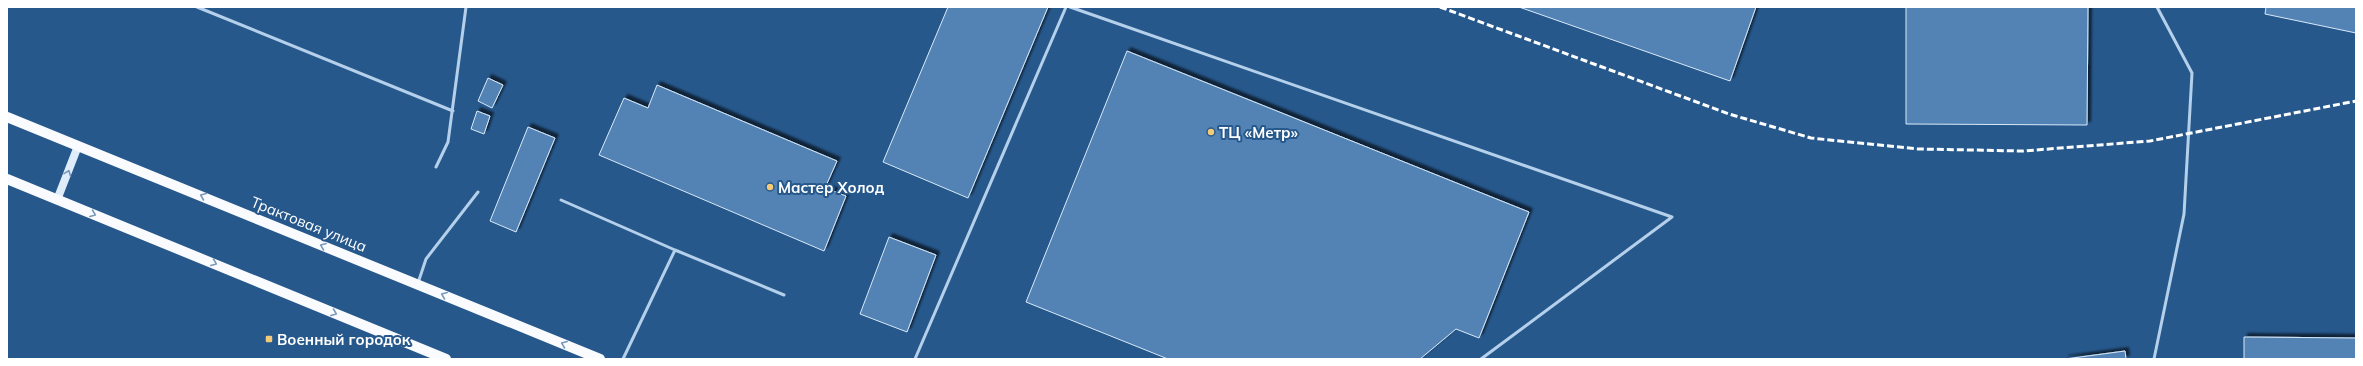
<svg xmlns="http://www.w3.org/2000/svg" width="2363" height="366" font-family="Mulish,sans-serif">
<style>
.building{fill:#5283b5;stroke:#d9e9f8;filter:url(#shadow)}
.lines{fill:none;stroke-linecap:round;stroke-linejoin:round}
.service{stroke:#b5d0ea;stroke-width:3}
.secondary{stroke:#dfecf9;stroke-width:8}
.primary{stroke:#f9fbfe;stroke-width:10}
.rail{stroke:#fff;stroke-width:3;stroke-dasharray:7 3;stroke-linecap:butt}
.oneway{stroke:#7093b8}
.oneway2{stroke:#7a99ba}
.poi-dot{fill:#f4ca79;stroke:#26588c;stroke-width:1.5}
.labels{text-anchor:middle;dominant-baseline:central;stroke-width:4;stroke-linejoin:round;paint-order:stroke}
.poi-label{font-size:15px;font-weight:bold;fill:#fff;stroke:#26588c;text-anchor:start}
.street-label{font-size:15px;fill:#fff;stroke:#26588c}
</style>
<defs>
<filter id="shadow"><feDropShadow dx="3.5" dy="-3.5" stdDeviation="1" flood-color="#0009"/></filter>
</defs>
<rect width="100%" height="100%" fill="#26588c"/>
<path class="building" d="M948,7H1048L968,198L883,162Z
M1519,7H1756L1730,81Z
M1906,7H2088L2087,125L1906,124Z
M2266,7H2356V33L2265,14Z
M1127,51L1529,212L1479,338L1456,329L1420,359H1168L1026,302Z
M488,78L503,85L492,108L478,101Z
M657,85L837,161L825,188L846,196L824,251L599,155L624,98L648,108Z
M477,111L490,116L484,134L471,129Z
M528,127L555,138L516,232L490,221Z
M889,237L936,255L907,332L860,314Z
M2244,337L2356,338V359H2244Z
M2125,351L2126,359H2065Z"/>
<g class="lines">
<path class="service" d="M197,7L453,111
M1070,7L1672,217
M436,167L448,142L466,7
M561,200L675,250
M418,283L426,259L478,192
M623,359L675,250L784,295
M915,359L1066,7
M1481,359L1672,217
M2154,359L2184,214L2192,73L2157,7"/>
<path class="secondary" d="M57,200L78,146"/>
<path class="primary" d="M7,117L600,359
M7,179L446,359"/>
<path class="rail" d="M1440,7L1729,114L1811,138L1918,149L2023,151L2150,141L2356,101"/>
</g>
<defs><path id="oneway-chevron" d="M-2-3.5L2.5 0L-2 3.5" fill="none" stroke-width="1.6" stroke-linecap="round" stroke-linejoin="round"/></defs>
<use class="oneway" href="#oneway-chevron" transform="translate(68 173) rotate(-69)"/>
<g class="oneway2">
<use href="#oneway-chevron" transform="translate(203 196) rotate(-158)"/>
<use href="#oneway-chevron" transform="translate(93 214) rotate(22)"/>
<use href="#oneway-chevron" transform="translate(323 246) rotate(-158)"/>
<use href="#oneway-chevron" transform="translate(214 263) rotate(22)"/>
<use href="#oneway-chevron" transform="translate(444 295) rotate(-158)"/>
<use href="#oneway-chevron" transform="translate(334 313) rotate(22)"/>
<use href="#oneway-chevron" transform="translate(564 344) rotate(-158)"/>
</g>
<g class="poi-dot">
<circle cx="1211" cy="132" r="4"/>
<circle cx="770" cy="187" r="4"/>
<rect x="265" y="335" width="8" height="8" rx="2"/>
</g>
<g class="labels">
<g class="poi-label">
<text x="1219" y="132">ТЦ «Метр»</text>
<text x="778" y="187">Мастер Холод</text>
<text x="277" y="339">Военный городок</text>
</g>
<g class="street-label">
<text transform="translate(309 224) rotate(22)">Трактовая улица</text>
</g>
</g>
<rect width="2363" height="366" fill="none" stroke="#ffffff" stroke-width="16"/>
</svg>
